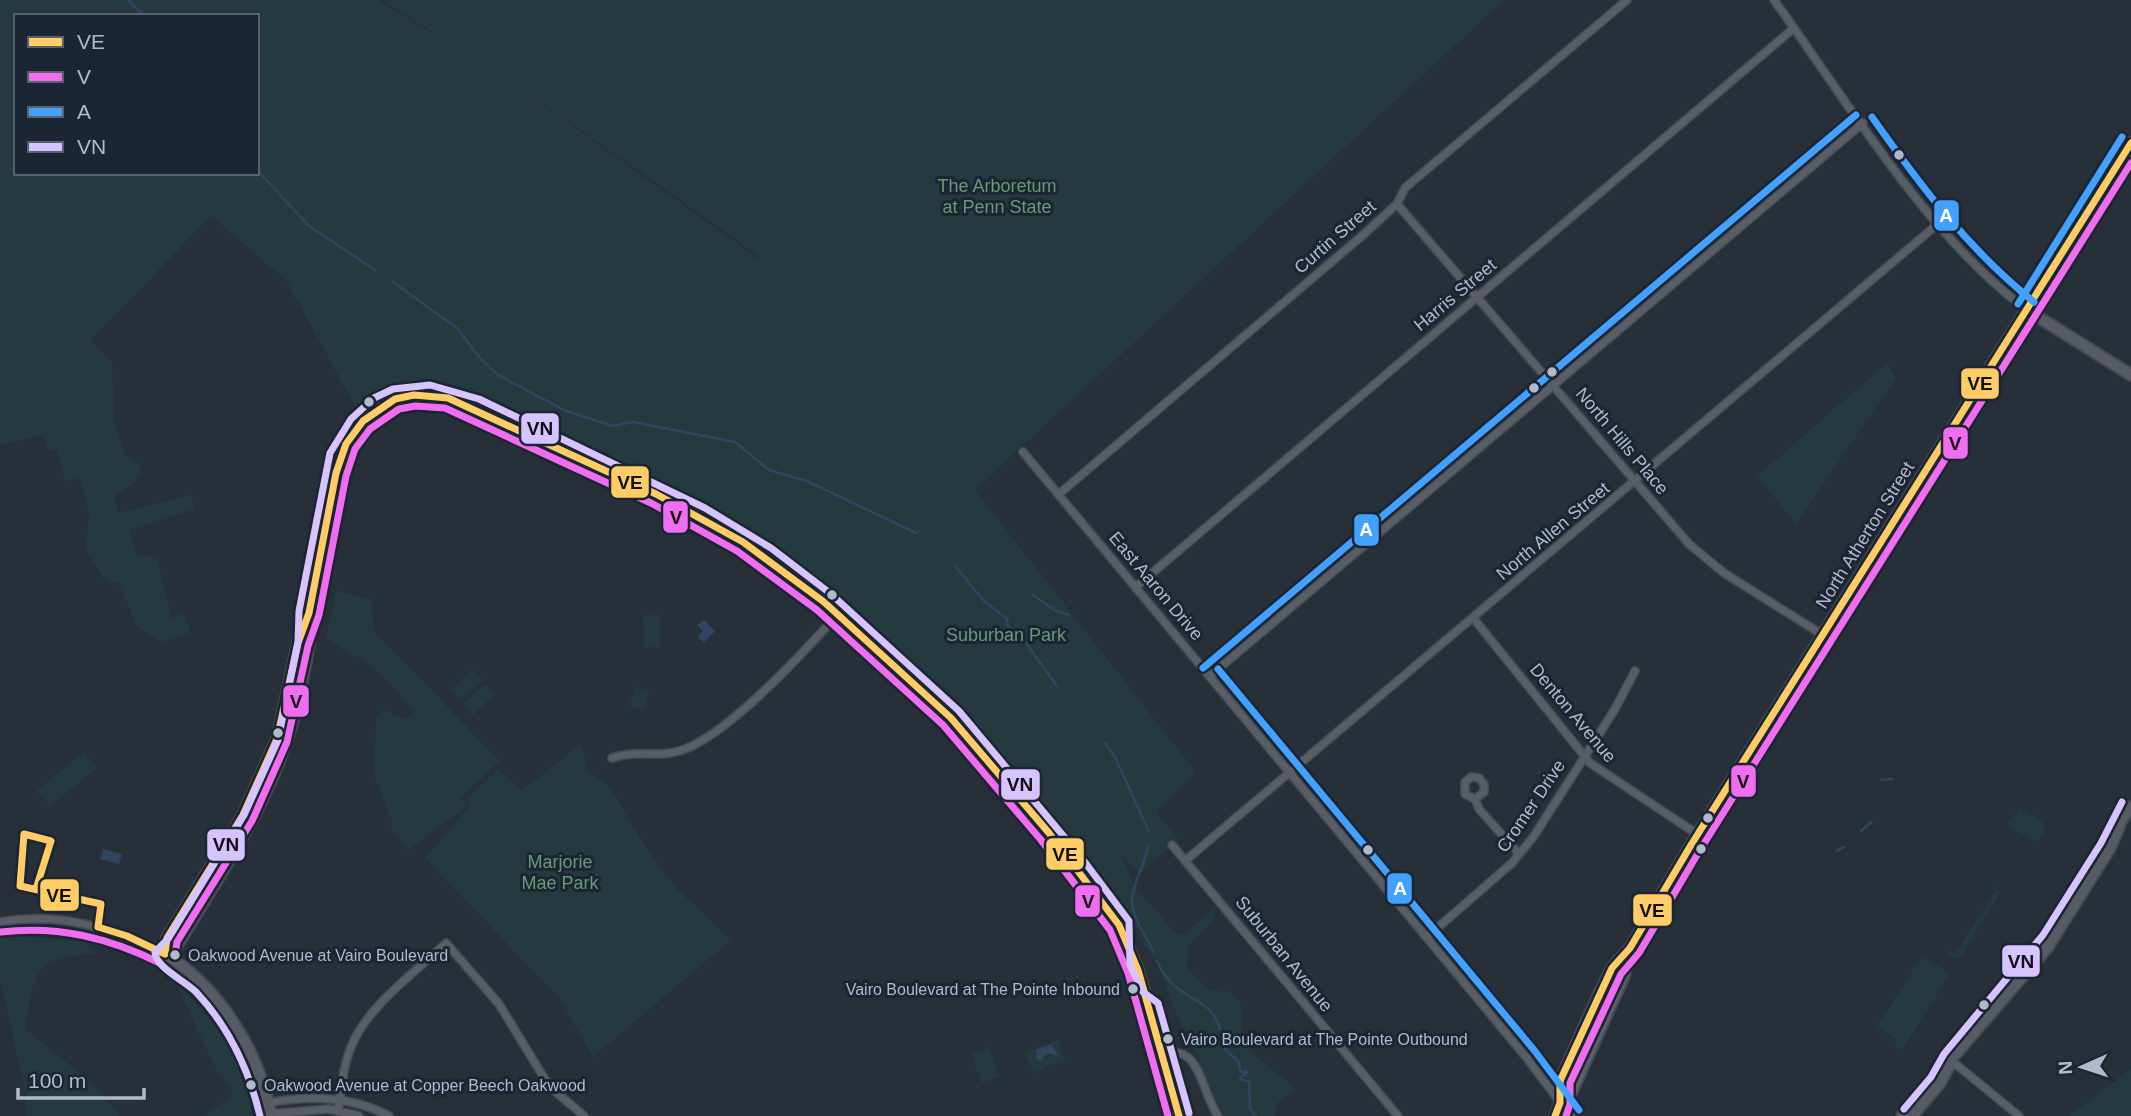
<svg xmlns="http://www.w3.org/2000/svg" width="2131" height="1116" font-family="Arial,sans-serif">
<style>
.green{fill:#243a3e;fill-rule:evenodd}
.water{fill:#314561}
.lines{fill:none;stroke-linecap:round;stroke-linejoin:round}
.stream{stroke:#314561;stroke-width:2.5}
.street-casing{stroke:#444a51;stroke-width:10}
.secondary-casing{stroke:#444a51;stroke-width:14}
.primary-casing{stroke:#454b54;stroke-width:14}
.street{stroke:#585d66;stroke-width:7}
.secondary{stroke:#575c64;stroke-width:10}
.primary{stroke:#5a5f68;stroke-width:10}
.bus-1-casing{stroke:#1b2533;stroke-width:12}
.bus-2-casing{stroke:#1b2533;stroke-width:12}
.bus-3-casing{stroke:#1b2533;stroke-width:12}
.bus-4-casing{stroke:#1b2533;stroke-width:12}
.bus-1{stroke:#fc6;stroke-width:7}
.bus-2{stroke:#f06df0;stroke-width:7}
.bus-3{stroke:#42a1ff;stroke-width:7}
.bus-4{stroke:#d7c3ff;stroke-width:7}
.bus-dot{fill:#b1baca;stroke:#1b2533;stroke-width:2.5}
.labels{text-anchor:middle;dominant-baseline:central;stroke-width:6;stroke-linejoin:round;paint-order:stroke}
.bus-label{font-size:16px;fill:#b1baca;stroke:#1b2533;text-anchor:start}
.park-label{font-size:18px;fill:#669c73;stroke:#1b2533}
.street-label{font-size:18px;fill:#b1baca;stroke:#1b2533}
.line-badge{stroke:#1b2533;stroke-width:2.5}
.badge-label{font-size:19px;text-anchor:middle;font-weight:bold;fill:#fff}
.pale-badge-label{font-size:19px;text-anchor:middle;font-weight:bold;fill:#111}
</style>
<rect width="100%" height="100%" fill="#272f38"/>
<path class="green" d="M0,0H378L468,54L382,0H1504L975,490L1196,772L1156,813L1179,839L1139,874L1120,853L1137,890L1178,935L1187,932L1216,906L1213,921L1188,945L1187,967L1208,989L1229,992L1236,997L1242,1006L1241,1038L1255,1055L1294,1087L1291,1094L1277,1103L1275,1116H1225L1207,1086L1201,1062L1176,1013L1158,966L1114,898L1043,808L966,724L842,619L741,541L621,478L444,397L395,399L363,421L286,280L211,216L90,341L112,363L114,418L125,455L138,462L141,473L135,482L114,497L119,513L191,495L195,509L130,530L137,554L158,559L171,618L183,613L192,634L162,642L137,627L118,582L107,583L86,550L89,514L80,478L65,482L57,450L49,451L42,435L0,446ZM16,16H257V173H16ZM518,86L756,254L762,261L518,87Z
M1887,363L1896,378L1796,524L1757,476Z
M336,591L372,599L374,631L500,761L461,798L466,807L408,850L391,829L392,821L374,774L376,719L383,710L405,719L414,713C386,673 369,662 326,639Z
M643,615H660V647H644Z
M472,670L482,680L461,700L451,691Z
M485,684L495,694L473,715L463,704Z
M636,686L650,691L643,711L629,706Z
M581,744L588,772L610,787L647,849L677,889L731,940L593,1057L560,999L425,858L469,807L467,798L498,769L522,790Z
M84,752L97,768L50,806L37,790Z
M2020,808L2042,821L2045,832L2037,842L2008,827V822Z
M1991,885L1999,890V895L1961,957L1956,959L1948,954L1950,951L1955,954L1995,891Z
M13,935L86,942L96,953C30,961 37,968 25,1029L92,1083L120,1116H26V1094L0,979V938Z
M1922,956L1948,972V977L1904,1047L1898,1049L1894,1046L1897,1040L1877,1027Z
M175,982C213,1018 247,1062 252,1116H200L229,1099L233,1092L217,1071Z
M1058,1040L1066,1062L1047,1066L1034,1073L1024,1053Z
M989,1047L1000,1077L982,1083L971,1054Z
M2131,1069V1116H2069Z"/>
<path class="water" d="M704,620L715,631L704,642L697,637L703,631L697,625Z
M103,849L122,854L119,864L100,859Z
M1051,1044L1059,1056L1047,1053L1041,1060H1037L1036,1050Z"/>
<g class="lines">
<path class="stream" d="M128,0L144,16
M257,170L309,226L375,270
M393,282L457,328L479,357L498,375L566,411L613,426L633,422L735,442L769,470L807,481L916,533
M955,566L984,601L1007,619L1008,627L1025,642L1057,686
M1033,595L1056,611L1069,615
M1105,743L1115,757L1149,832
M1881,780L1892,779
M1861,831L1871,822
M1148,846C1146,864 1132,883 1132,900C1132,919 1147,937 1154,953
M1837,851L1844,847
M1157,961C1179,1011 1218,987 1224,1048L1238,1061L1241,1072H1247L1240,1079L1249,1082L1250,1108L1256,1116"/>
<g class="street-casing">
<path id="street" d="M1774,0C1848,102 1926,235 2027,310
M1397,204L1689,544L1724,573L1823,635
M1023,452L1526,1057L1560,1102
M1059,494L1363,235L1397,204L1405,188L1627,0
M1137,586L1794,28
M1474,619L1590,763L1697,834
M1210,676L1863,123
M612,758C636,749 661,759 685,749C730,732 805,651 838,614
M1475,799L1484,792V784L1479,778L1471,777L1465,782V794L1475,799L1479,809L1519,854
M1172,845L1398,1116
M1186,860L1939,223
M0,922C56,912 115,927 165,954
M1427,937L1512,863L1534,836L1615,709L1635,671
M1161,1054C1201,1042 1200,1090 1218,1116
M1952,1061L2019,1116
M268,1103C309,1095 351,1096 389,1116
M338,1111C341,1090 343,1067 351,1047C368,1005 414,974 446,943L499,1004L549,1086L584,1116
M270,1114L328,1109L359,1116"/>
</g>
<g class="secondary-casing">
<path id="secondary" d="M2027,310L2131,375
M2038,952L2104,844L2131,807
M165,954L167,938L243,815L277,739L298,643L309,613L336,473L346,444L363,421L395,399L414,395L448,398L656,494L743,542L824,602L951,718L1049,833L1119,925L1138,970L1179,1116
M165,954L176,947C228,861 282,786 301,686C306,663 311,641 309,617
M165,954C220,989 259,1051 271,1116
M1560,1103L1571,1116
M1902,1116L2047,948L2110,848L2120,824
M1912,1116L1940,1083L1949,1066"/>
</g>
<g class="primary-casing">
<path id="primary" d="M1560,1103V1081L1599,994L1612,968L1630,948L1691,845L2131,143
M1555,1116L1560,1103L1572,1091L1624,976L1630,950"/>
</g>
<use href="#street" class="street"/>
<use href="#secondary" class="secondary"/>
<use href="#primary" class="primary"/>
<g class="bus-1-casing">
<path id="bus-1" d="M36,889L51,841L24,834L20,886L101,904L98,927
M98,927L127,936L165,954
M165,954L167,938L243,815L277,739L298,643L309,613L336,473L346,444L363,421L395,399L414,395L448,398L656,494L743,542L824,602L951,718L1049,833L1119,925L1138,970L1179,1116
M1555,1116L1560,1103V1081L1612,968L1630,948L1691,845L2131,143"/>
</g>
<g class="bus-2-casing">
<path id="bus-2" d="M1,932C58,925 109,938 160,963
M175,955L177,942L252,821L287,742L308,646L319,615L346,476L355,449L370,429L399,409L415,406L445,408L651,503L737,551L817,610L943,725L1041,840L1110,930L1128,973L1168,1116
M1566,1116L1570,1104V1083L1621,974L1639,953L1700,850L2131,163"/>
</g>
<g class="bus-3-casing">
<path id="bus-3" d="M1872,117C1920,185 1968,249 2034,302
M2018,304L2122,137
M1203,668L1856,115
M1218,669L1534,1050L1579,1110"/>
</g>
<g class="bus-4-casing">
<path id="bus-4" d="M1904,1109L1931,1077L1944,1054L2043,935L2101,843L2122,802
M260,1116C249,1070 229,1027 196,992C185,981 155,967 155,952L168,939L244,815L278,740L298,642L299,611L330,453L351,419L374,398L393,389L430,385L479,399L705,508L771,548L831,594L959,711L1081,857L1129,921L1130,965L1143,992L1158,1003L1189,1113"/>
</g>
<use href="#bus-1" class="bus-1"/>
<use href="#bus-2" class="bus-2"/>
<use href="#bus-3" class="bus-3"/>
<use href="#bus-4" class="bus-4"/>
</g>
<g class="bus-dot">
<circle cx="1899" cy="155" r="6"/>
<circle cx="1552" cy="372" r="6"/>
<circle cx="1534" cy="388" r="6"/>
<circle cx="369" cy="402" r="6"/>
<circle cx="832" cy="595" r="6"/>
<circle cx="278" cy="733" r="6"/>
<circle cx="1708" cy="818" r="6"/>
<circle cx="1701" cy="849" r="6"/>
<circle cx="1368" cy="850" r="6"/>
<circle cx="175" cy="955" r="6"/>
<circle cx="1133" cy="989" r="6"/>
<circle cx="1984" cy="1005" r="6"/>
<circle cx="1168" cy="1039" r="6"/>
<circle cx="251" cy="1085" r="6"/>
</g>
<g class="labels">
<g class="bus-label">
<text x="188" y="955">Oakwood Avenue at Vairo Boulevard</text>
<text x="1120" y="989" text-anchor="end">Vairo Boulevard at The Pointe Inbound</text>
<text x="1181" y="1039">Vairo Boulevard at The Pointe Outbound</text>
<text x="264" y="1085">Oakwood Avenue at Copper Beech Oakwood</text>
</g>
<g class="park-label">
<text x="997" y="186">The Arboretum<tspan x="997" dy="21">at Penn State</tspan></text>
<text x="1006" y="635">Suburban Park</text>
<text x="560" y="862">Marjorie<tspan x="560" dy="21">Mae Park</tspan></text>
</g>
<g class="street-label">
<text transform="translate(1335 237) rotate(-41)">Curtin Street</text>
<text transform="translate(1455 295) rotate(-40)">Harris Street</text>
<text transform="translate(1622 441) rotate(50)">North Hills Place</text>
<text transform="translate(1553 531) rotate(-40)">North Allen Street</text>
<text transform="translate(1865 535) rotate(-58)">North Atherton Street</text>
<text transform="translate(1156 586) rotate(50)">East Aaron Drive</text>
<text transform="translate(1573 713) rotate(50)">Denton Avenue</text>
<text transform="translate(1531 806) rotate(-56)">Cromer Drive</text>
<text transform="translate(1284 954) rotate(51)">Suburban Avenue</text>
</g>
</g>
<g class="line-badge">
<rect x="1933" y="199" width="27" height="33" rx="7" fill="#42a1ff"/>
<rect x="1960" y="367" width="40" height="33" rx="7" fill="#fc6"/>
<rect x="520" y="412" width="40" height="33" rx="7" fill="#d7c3ff"/>
<rect x="1942" y="426" width="27" height="34" rx="7" fill="#f06df0"/>
<rect x="610" y="465" width="40" height="34" rx="7" fill="#fc6"/>
<rect x="662" y="500" width="27" height="34" rx="7" fill="#f06df0"/>
<rect x="1353" y="513" width="27" height="34" rx="7" fill="#42a1ff"/>
<rect x="282" y="684" width="28" height="34" rx="7" fill="#f06df0"/>
<rect x="1730" y="764" width="27" height="34" rx="7" fill="#f06df0"/>
<rect x="1000" y="768" width="41" height="33" rx="7" fill="#d7c3ff"/>
<rect x="206" y="828" width="40" height="34" rx="7" fill="#d7c3ff"/>
<rect x="1045" y="837" width="40" height="34" rx="7" fill="#fc6"/>
<rect x="1386" y="872" width="27" height="33" rx="7" fill="#42a1ff"/>
<rect x="39" y="878" width="41" height="34" rx="7" fill="#fc6"/>
<rect x="1074" y="884" width="27" height="34" rx="7" fill="#f06df0"/>
<rect x="1632" y="893" width="41" height="34" rx="7" fill="#fc6"/>
<rect x="2001" y="944" width="40" height="34" rx="7" fill="#d7c3ff"/>
</g>
<g class="badge-label">
<text x="1946" y="222">A</text>
<text x="1366" y="536">A</text>
<text x="1400" y="895">A</text>
</g>
<g class="pale-badge-label">
<text x="1980" y="390">VE</text>
<text x="540" y="435">VN</text>
<text x="1955" y="450">V</text>
<text x="630" y="489">VE</text>
<text x="676" y="524">V</text>
<text x="296" y="708">V</text>
<text x="1743" y="788">V</text>
<text x="1020" y="791">VN</text>
<text x="226" y="851">VN</text>
<text x="1065" y="861">VE</text>
<text x="59" y="902">VE</text>
<text x="1088" y="908">V</text>
<text x="1652" y="917">VE</text>
<text x="2021" y="968">VN</text>
</g>
<rect x="14" y="14" width="245" height="161" fill="#1b2533" stroke="#57616f" stroke-width="2"/>
<rect x="28" y="37" width="35" height="10" fill="#ffcc66" stroke="#57616f" stroke-width="2"/>
<text x="77" y="49" font-size="21" fill="#b1baca">VE</text>
<rect x="28" y="72" width="35" height="10" fill="#f06df0" stroke="#57616f" stroke-width="2"/>
<text x="77" y="84" font-size="21" fill="#b1baca">V</text>
<rect x="28" y="107" width="35" height="10" fill="#42a1ff" stroke="#57616f" stroke-width="2"/>
<text x="77" y="119" font-size="21" fill="#b1baca">A</text>
<rect x="28" y="142" width="35" height="10" fill="#d7c3ff" stroke="#57616f" stroke-width="2"/>
<text x="77" y="154" font-size="21" fill="#b1baca">VN</text>
<g transform="translate(2082 1067) rotate(267)" stroke="#1b2533" stroke-width="5" paint-order="stroke">
<path d="M0-5L12 26L0 18L-12 26Z" fill="#b1baca"/>
<text y="-10" font-size="19" font-weight="bold" text-anchor="middle" fill="#b1baca">N</text>
</g>
<path d="M18 1088v10h126v-10" fill="none" stroke="#b1baca" stroke-width="3.5"/>
<text x="28" y="1088" font-size="21" fill="#b1baca" stroke="#1b2533" stroke-width="5" paint-order="stroke">100 m</text>
</svg>
